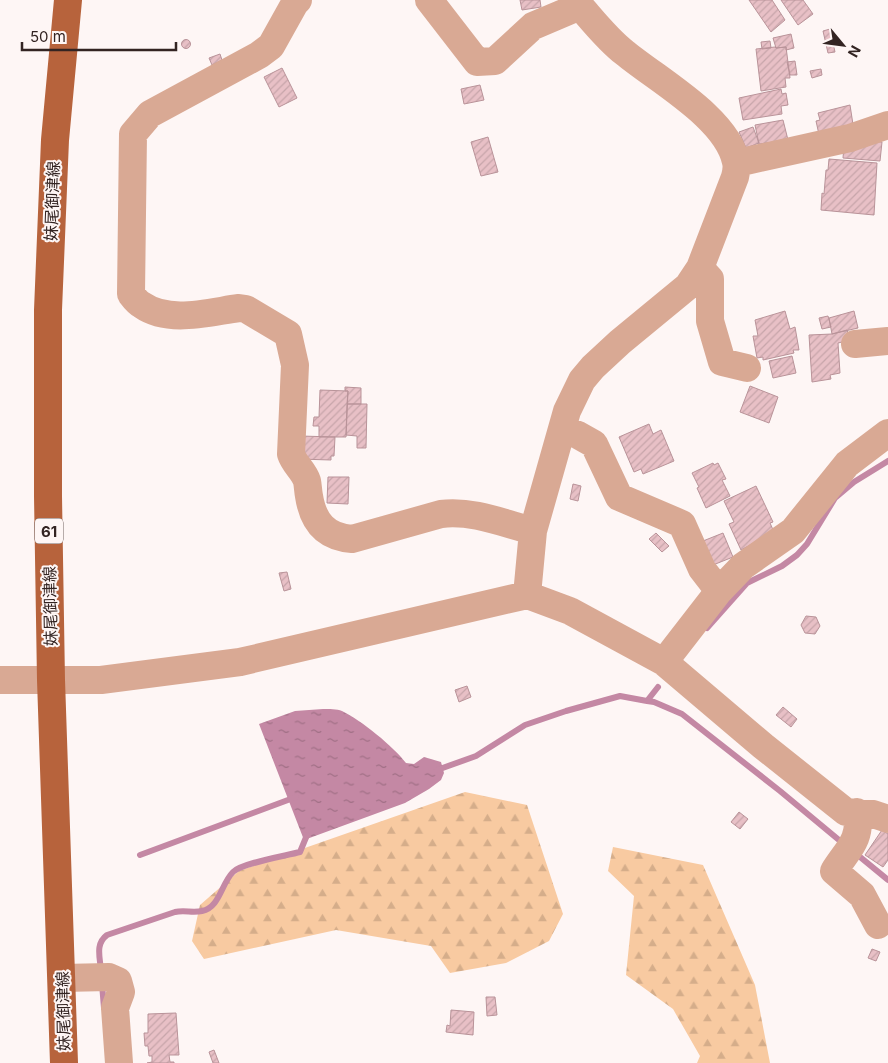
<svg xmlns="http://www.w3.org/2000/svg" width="888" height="1063" font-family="Inter,'Noto Sans JP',sans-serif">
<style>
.forest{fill:url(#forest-firs)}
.water{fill:url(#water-ripples)}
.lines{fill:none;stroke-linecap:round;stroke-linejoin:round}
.stream{stroke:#c488a4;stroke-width:6}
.building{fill:url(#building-hatch);stroke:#b99399}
.minor{stroke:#d9a994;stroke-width:28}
.major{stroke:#b7633c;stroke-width:28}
.labels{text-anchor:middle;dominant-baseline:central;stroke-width:4;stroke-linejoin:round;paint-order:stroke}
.shield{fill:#fef6f5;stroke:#706361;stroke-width:1}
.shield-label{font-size:15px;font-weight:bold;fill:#332422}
.street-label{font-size:16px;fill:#332422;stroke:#fef6f5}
</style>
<defs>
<pattern id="forest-firs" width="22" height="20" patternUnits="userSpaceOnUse" patternTransform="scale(1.25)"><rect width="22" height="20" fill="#f8caa1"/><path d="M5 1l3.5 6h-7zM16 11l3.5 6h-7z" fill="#d5ad8a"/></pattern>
<pattern id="water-ripples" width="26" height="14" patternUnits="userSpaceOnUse" patternTransform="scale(1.25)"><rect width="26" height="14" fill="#c488a4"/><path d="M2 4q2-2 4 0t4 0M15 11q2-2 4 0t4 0" fill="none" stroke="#a06f85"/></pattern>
<pattern id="building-hatch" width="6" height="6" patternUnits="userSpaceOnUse" patternTransform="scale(1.25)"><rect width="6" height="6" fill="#e8c0c6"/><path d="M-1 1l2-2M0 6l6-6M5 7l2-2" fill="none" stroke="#c7a5aa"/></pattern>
</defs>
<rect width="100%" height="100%" fill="#fef6f5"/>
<path class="forest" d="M465,792L527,805L563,914L549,941L506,963L450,973L431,946L336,930L204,959L192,941L200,905L239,871Z
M613,847L703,865L755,985L770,1063H697L700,1056L673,1009L626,975L634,896L608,871Z"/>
<path class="water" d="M323,709C329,709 337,709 342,711C361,720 394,747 406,763L414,764L424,757L441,762L444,773L441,780L429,789L405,803L304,840L259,724L295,711Z"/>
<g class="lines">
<path class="stream" d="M707,628L747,583L782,566L797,555L807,544L835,498L854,482L888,461
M647,701L658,687
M437,770L476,756L525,725L566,711L620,696L647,701L654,702L682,714L780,791L845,845
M854,852L888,880
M140,855L296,797
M101,971C100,957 95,944 107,935L175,912C184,910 193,913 202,911C220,907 221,884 233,872C242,863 285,856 300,852L307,835
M102,984L104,1008"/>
</g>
<path class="building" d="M520,0H540L541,7L522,10Z
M749,0H772L785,20L771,32Z
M781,0H803L813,14L798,25Z
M830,29L835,52L828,53L823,31Z
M791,34L794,48L786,50V47L776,48L773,38Z
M181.5 44a4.5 4.5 0 1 1 9 0a4.5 4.5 0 1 1-9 0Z
M770,41L771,48L762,49L761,42Z
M775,47L776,48L786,47L790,78H785L786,87L761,91L756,49Z
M220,54L222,60L212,65L209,58Z
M795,61L797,75H790L787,62Z
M282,68L297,98L279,107L264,77Z
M821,69L822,75L812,78L810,71Z
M480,85L484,100L464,104L461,89Z
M781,89L782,94L786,93L788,105L781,106L782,114L743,120L739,98Z
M850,105L854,131L820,139L816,121L820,120L818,113Z
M783,120L788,140L759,144L755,125Z
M753,127L759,143L746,148L739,132Z
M488,137L498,172L481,176L471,142Z
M858,141L882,142L880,161L843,158L844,144Z
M829,159L877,163L874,215L821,210L822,193L824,194L826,170H828Z
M785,311L790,329L795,327L799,350H793L794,353L763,360V357L757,358L753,336H758L755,320Z
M854,311L858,328L832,334L829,318Z
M828,316L831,327L822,329L819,318Z
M847,330L850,340L838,343L840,373L830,375L831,379L812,382L809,335L832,334Z
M792,356L796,373L773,378L769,361Z
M750,386L778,397L769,423L740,412Z
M345,387L361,388V404H347L348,391H345Z
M320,390L348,391L346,437H319V426H313L314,417H319Z
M347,404H367L366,448H357V436L346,435Z
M649,424L653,434L661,430L674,461L643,474L641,469L634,472L619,437Z
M300,436L335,437L334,456H331V460L299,459Z
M713,463L714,465L718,463L726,479L722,480L730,496L706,508L697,488L699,487L692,473Z
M328,477H349L348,504L327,503Z
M573,484L581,486L578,501L570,499Z
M756,486L773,522L770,523L774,532L741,550L729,524L734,522L724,501Z
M656,533L669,546L662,552L649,539Z
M723,533L733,557L713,565L703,541Z
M287,572L291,589L284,591L279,573Z
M806,616L816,617L820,626L815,634L805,633L801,625Z
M467,686L471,697L459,702L455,690Z
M783,707L797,719L791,727L776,715Z
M739,812L748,819L740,829L731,822Z
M882,830L888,834V860L883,867L865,855Z
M872,949L880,952L876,961L868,958Z
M486,997H495L497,1015L487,1016Z
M451,1010L474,1012L473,1035L446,1032L447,1025L450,1026Z
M176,1013L179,1055H169L170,1062H174V1063H147L152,1062V1056H149L148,1046H145L144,1033H148V1014Z
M214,1050L219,1063H213L209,1052Z"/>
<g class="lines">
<path class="minor" d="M298,0L295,3L271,46L259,55L150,114L133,134L131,294C134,298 138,303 142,305C169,324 209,312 239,308L246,309L288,334L295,365L291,454C294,464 304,471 307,481C308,486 308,491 309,496C313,522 326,537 352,539L441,514C472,510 503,523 533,531
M429,0L477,62L495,61L533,26L580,6
M737,163L850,138L888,125
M700,268L710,279V321L722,362L747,368
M855,344L888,341
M563,429L578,435L594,444L619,497L682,524L702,569L719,591
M527,595L533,531L567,411L582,380L593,367L620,342L688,286L700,268L735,177C736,173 737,166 736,162C727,118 659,81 625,53C608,40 594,22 580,6L578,0
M664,662L719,591L743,566L793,531L847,464L888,433
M0,680H101L240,662L527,595L570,611L664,662L763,746L846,812L873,814L888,819
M857,812C862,840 847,850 834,871L862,895L878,925
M62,978L109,977L118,981L121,992L115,1008L119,1063"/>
<path class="major" d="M64,1063L51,680L48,496V310L55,140L68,0"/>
</g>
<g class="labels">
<rect class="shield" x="35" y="518.5" width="28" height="25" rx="4"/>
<g class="shield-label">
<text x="49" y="531">61</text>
</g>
<g class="street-label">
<text transform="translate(52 201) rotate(-88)">妹尾御津線</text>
<text transform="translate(50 606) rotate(-91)">妹尾御津線</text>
<text transform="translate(63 1011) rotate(-91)">妹尾御津線</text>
</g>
</g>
<g transform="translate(843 45) rotate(119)" stroke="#fef6f5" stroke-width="4" paint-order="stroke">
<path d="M0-4L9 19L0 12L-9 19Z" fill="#332422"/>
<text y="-8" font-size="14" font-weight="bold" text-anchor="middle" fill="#332422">N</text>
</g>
<path d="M22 42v8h154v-8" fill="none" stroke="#332422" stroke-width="2.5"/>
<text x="30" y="42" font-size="15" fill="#332422" stroke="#fef6f5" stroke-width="4" paint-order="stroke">50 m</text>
</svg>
